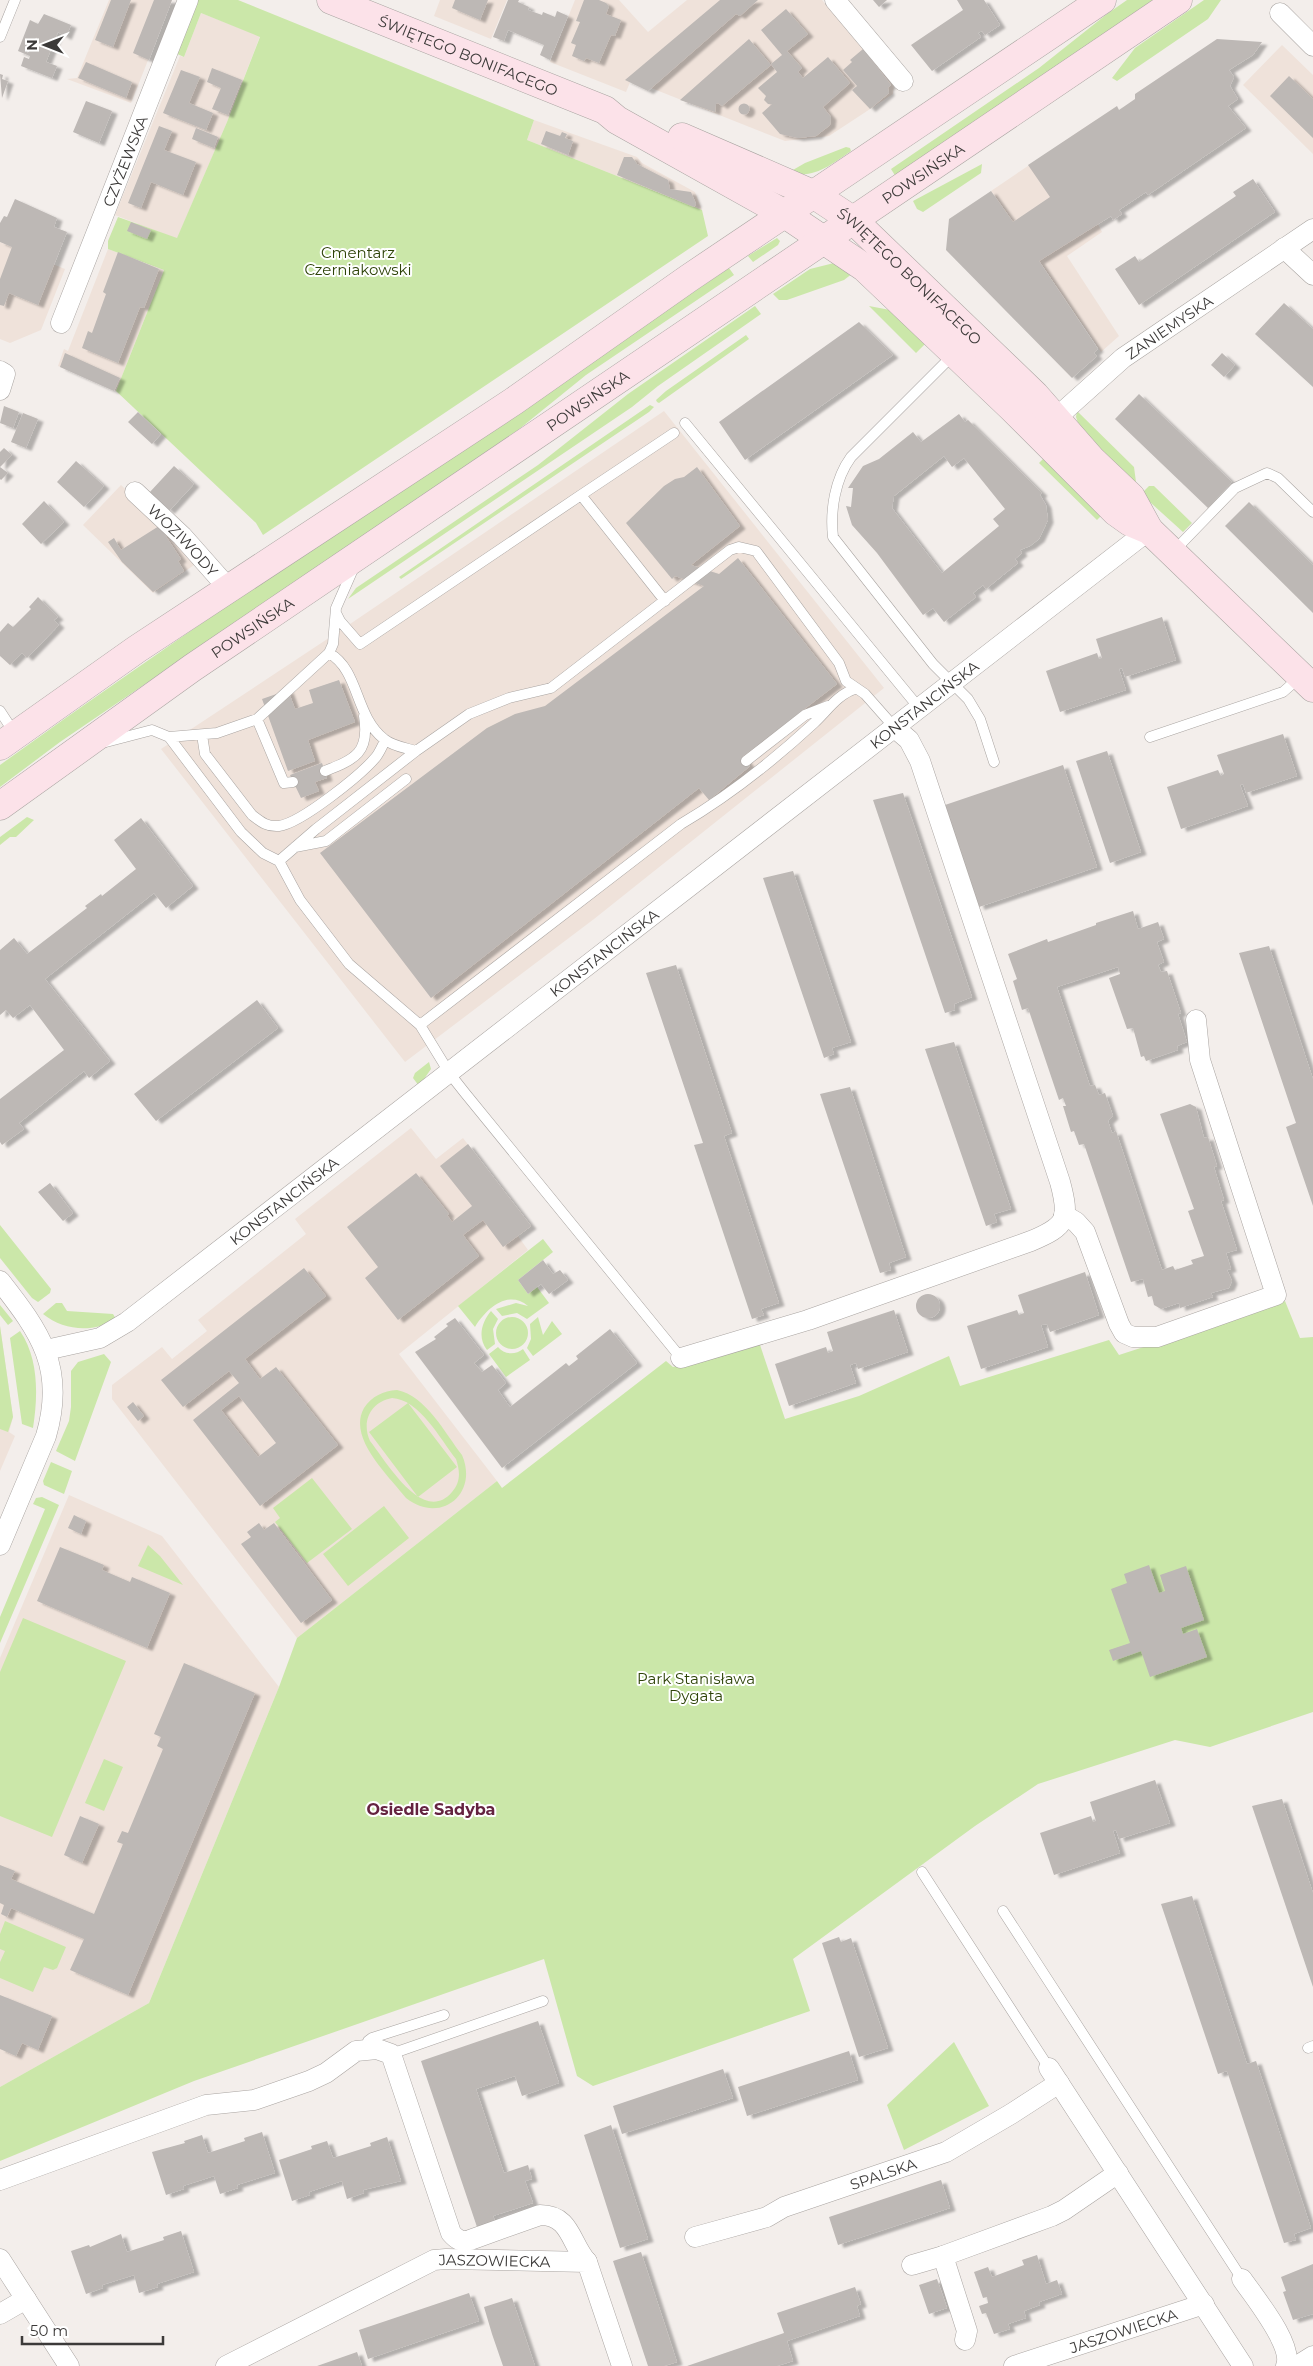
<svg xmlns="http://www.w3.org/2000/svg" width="1313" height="2366" font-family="Montserrat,sans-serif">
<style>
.built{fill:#efe2da}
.green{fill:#cbe7a9;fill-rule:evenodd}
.building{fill:#bdb8b5;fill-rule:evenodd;filter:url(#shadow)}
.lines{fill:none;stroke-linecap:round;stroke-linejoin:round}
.lane-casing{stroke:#a9a4a1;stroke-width:11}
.street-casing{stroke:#a9a4a1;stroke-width:21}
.secondary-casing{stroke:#a9a4a1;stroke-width:29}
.lane{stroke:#fff;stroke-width:10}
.street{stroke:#fff;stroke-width:20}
.secondary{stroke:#fce2e9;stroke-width:28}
.labels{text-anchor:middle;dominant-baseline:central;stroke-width:4;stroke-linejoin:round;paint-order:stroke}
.street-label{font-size:15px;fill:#3c3a39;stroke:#fff}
.park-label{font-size:15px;fill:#2e4308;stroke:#fff}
.neighbourhood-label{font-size:16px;font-weight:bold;fill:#642340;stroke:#fff}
</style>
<defs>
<filter id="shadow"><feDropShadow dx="5.5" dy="3" stdDeviation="1" flood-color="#0004"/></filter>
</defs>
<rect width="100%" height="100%" fill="#f3eeeb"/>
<path class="built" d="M109,0H172L131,103L67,79L77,78Z
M440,0H507L491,39L434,16Z
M575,0H619L648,32L687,0H822L894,84L893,94L829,136L785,141L631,80L626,92L550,62Z
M201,13L260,36L227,122L177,239L115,215L180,56L184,57Z
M1282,45L1313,75V154L1243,85Z
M534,120L637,157L642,163L695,192L702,210L527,140Z
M1096,120L1119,210L1098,224L1102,232L1067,256L1119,336L1101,352L991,191Z
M0,242L65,269L41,330L10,343L0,339Z
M108,249L164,270L116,391L58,366L64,349L68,351Z
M664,411L884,688L594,919L405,1062L161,749L353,622Z
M121,485L200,561L153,593L83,525Z
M411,1128L436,1159L463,1138L531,1226L518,1236L528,1250L399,1354L497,1481L297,1638L112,1399V1385L162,1347L172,1359L207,1331L198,1320L306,1234L295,1219Z
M0,1326L13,1417L9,1432L15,1436L0,1471Z
M69,1495L162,1536L279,1687L149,2003L0,2087V1658Z"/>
<path class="green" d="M196,0H238L534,120L527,140L702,210L708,236L263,535L256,523L116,391L164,270L108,249V241L118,217L177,238L227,122L260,37L201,13L184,57L175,53Z
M1127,0H1153L896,177L891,169L1039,68L1107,14Z
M1204,0H1221L1208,19L1117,81L1112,78L1135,48Z
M846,147L850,148L851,151C828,167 815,178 786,174L805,163Z
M982,164L981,173L923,212L917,209L913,201Z
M777,238L780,241L778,245L753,262L748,256Z
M834,263L857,270L844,280L787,300H779L773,294L810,269Z
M729,268L734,275L586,375L518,430L60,742L0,787V765C239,593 486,433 729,268Z
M755,306L761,314L658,386L632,407L348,599L356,588L538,465L628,394Z
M869,306L890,310L925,344L916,353Z
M746,335L749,339L659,403L657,402L656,400L666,391Z
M650,405L654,407L649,412L401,579L399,577Z
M1077,411L1134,467L1136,482L1132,486L1079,426L1076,417Z
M1043,459L1101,516L1097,520L1039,463Z
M1149,486H1154L1192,523L1183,532L1141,494Z
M27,817L34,820L16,837H10L0,845V837Z
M429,1062L431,1069L419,1086L413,1078L415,1073Z
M0,1225L51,1289L50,1293L38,1302L32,1298L0,1258Z
M543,1239L553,1252L518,1280L528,1294L537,1287L549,1303L527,1319L517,1313L502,1316L496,1309L516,1303L528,1306C508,1289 486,1309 475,1327L458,1306Z
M1285,1301L1300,1338L1313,1337V1712L1210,1747L1175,1740L1038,1784L975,1826L793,1959L810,2011L593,2086L577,2076L544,1959L194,2081L0,2161V2087L149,2003L279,1687L297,1638L497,1481L502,1488L666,1361L673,1367L759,1342L785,1419L859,1396L949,1356L960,1386L1109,1340L1119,1355Z
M56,1303H62L67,1311L113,1314L116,1319C94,1333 64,1331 43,1314Z
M0,1305L13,1321L8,1325L0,1315Z
M491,1311L498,1319L493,1329L495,1344L487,1350C477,1337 482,1322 491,1311Z
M538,1317L543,1335L552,1321L562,1334L533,1356L527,1348L531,1339L530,1324Z
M496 1333a16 16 0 1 1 32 0a16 16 0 1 1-32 0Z
M0,1326L13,1417L8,1432L0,1429Z
M20,1331C39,1359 38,1396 33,1428L22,1424L10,1338Z
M498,1347C504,1355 516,1355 523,1349L530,1360L506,1377L489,1354Z
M104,1354L111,1362L75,1461L56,1451L69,1421L71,1407V1371L78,1362Z
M397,1390C426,1396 445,1433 462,1455C479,1494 440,1525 406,1498C389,1476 347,1438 364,1408C372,1396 383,1391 397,1390ZM392,1398C419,1399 441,1440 456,1459C460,1471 461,1482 452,1492C423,1526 386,1461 370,1441C361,1421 371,1402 392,1398Z
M408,1403L457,1467L418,1497L369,1432Z
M51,1462L72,1471L64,1494L44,1485L43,1481Z
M312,1478L352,1529L307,1563L275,1522L280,1518L273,1508Z
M42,1497L59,1505L0,1643V1617L45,1509L33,1504L36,1498Z
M384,1506L409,1538L348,1586L323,1554Z
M148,1545L160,1556L183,1585L138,1566Z
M23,1618L126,1661L52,1837L0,1816V1672Z
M104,1759L123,1767L104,1811L85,1803Z
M5,1921L66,1947L57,1968L53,1970L44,1967L33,1992L0,1978V1962L5,1951L0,1949V1934Z
M954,2042L989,2106L904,2150L887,2105Z"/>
<path class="building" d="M111,0H131L113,47L95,40Z
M154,0H172L149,60L133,53Z
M455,0H488L480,20L452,8Z
M508,0H519L518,2L529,7L528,10L542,15L543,12L555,17L557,11L568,16L550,60L540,55L544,45L508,30L504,41L493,37Z
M584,0H599L606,3L609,6L606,14L621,20L615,36L611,35L599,63L586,58L584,61L572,56L576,45L571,43L580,22L576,21Z
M720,0H758L740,16L736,14L648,91L625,80Z
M873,0H887L879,7Z
M957,0H984L1000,25L985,35L982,31L978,33L981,37L932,71L911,45L963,10Z
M786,9L808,34L787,51L802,68L798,72L803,78L828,57L850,83L823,107L831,117L830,125L816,136L798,138L780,134L762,113L772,104H768L764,100L766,96L758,88L777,72L771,64L782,55L761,30Z
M44,14L71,25L66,37L58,32L46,62L57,66L52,78L21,66L24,57L29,59L30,56L18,51L30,20L38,24Z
M749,39L771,65L722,106L718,103L716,104L715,112L680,100Z
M1217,39L1262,42L1253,55L1229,70L1234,77L1230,86L1238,99L1228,106L1246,128L1148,195L1146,192L1119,210L1122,214L1113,220L1111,216L1039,261L1098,349L1094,353L1097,356L1072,378L946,250L949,219L991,191L1013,222L1016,220L1050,197L1028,165L1117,106L1119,110L1135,99V94Z
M863,49L891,85L888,88L889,93L870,109L852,90L857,86L843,70L852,62L850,60Z
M86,62L132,82L126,98L78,78Z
M212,68L242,80L228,115L212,109L221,88L207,82Z
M181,70L200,77L189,103L213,113L206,130L163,113Z
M0,74L3,75L2,79L8,81L2,98Z
M1289,76L1313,99V138L1270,96Z
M86,101L112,111L99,143L73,132Z
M738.5 109a5.5 5.5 0 1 1 11 0a5.5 5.5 0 1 1-11 0Z
M159,126L172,131L164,150L196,162L183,195L151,182L141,208L128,203Z
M196,128L218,137L214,148L192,139Z
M546,131L560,136L562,132L567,134L565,138L573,141L568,155L541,144Z
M624,157H632L637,164L668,180L670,189L691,192L696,204L694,207L617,175Z
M1253,179L1275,212L1139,305L1115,269L1135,256L1139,262L1236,196L1233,192Z
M15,199L57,218L54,227L67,232L38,305L9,293L4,306L0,305V279L12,247L0,242V223L4,216L7,217Z
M131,222L151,230L147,239L127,231Z
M118,252L159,269L144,308L140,307L118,363L82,348L88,331L92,333L106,294L103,292Z
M1284,303L1313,329V387L1255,334Z
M859,322L893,355L745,460L719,422Z
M65,353L120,378L114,391L60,367Z
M1222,353L1235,365L1224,377L1211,365Z
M1139,394L1232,482L1208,508L1115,419Z
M4,406L19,412L13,428L0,423Z
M138,412L161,434L152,444L128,422Z
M23,413L38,419L26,448L11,442Z
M959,414L965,422L968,420L1042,493L1040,495L1046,505L1048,520L1039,539L1030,546L1020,550L1022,553L1015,559L1018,563L986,589L983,585L973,593L976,597L944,622L933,608L923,615L877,553L852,525L846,506L851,507L853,488H848L863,466L879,459L913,432L921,442ZM944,456L952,467L964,458L1005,509L993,519L999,526L942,573L892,508L894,496Z
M4,448L12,455L0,467L8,473L1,480L0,479V452Z
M76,461L104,486L84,507L57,482Z
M174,466L194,484L169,511L149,493Z
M697,467L740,526L691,565L719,574L738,558L837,684L743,756L750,766L709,800L699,788L431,998L320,853L487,728L515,714L545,706L704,586L675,576L672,579L626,523L664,486L675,479L684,477Z
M44,501L64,522L41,544L22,524Z
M1249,502L1313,565V613L1225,526Z
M159,526L181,559L178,561L184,571L153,592L122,562L108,542L114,538L121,550Z
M38,597L58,617L54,620L59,625L27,658L22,653L10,665L0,656V632L8,623L13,627L31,609L29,607Z
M1162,617L1176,660L1125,677L1122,668L1119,669L1126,690L1060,712L1046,671L1097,653L1099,659L1102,658L1096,639Z
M339,680L355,722L308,740L315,761L288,771L262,699L288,690L295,709L313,703L309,690Z
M1283,734L1297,776L1246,793L1243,784L1240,785L1248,806L1181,829L1167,787L1218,770L1221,776L1224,774L1217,755Z
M1107,751L1141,852L1110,863L1076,761Z
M322,763L327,778L315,782L319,791L301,798L290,775Z
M1063,765L1097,867L979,907L945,805Z
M903,793L972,997L954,1004L955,1010L945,1013L873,800Z
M141,818L193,886L166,908L154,893L45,979L110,1061L89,1078L84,1071L19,1123L24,1129L2,1145L0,1142V1099L64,1050L30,1005L13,1018L6,1010L0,1015V950L14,938L27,954L87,908L85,906L101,894L102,896L136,869L114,840Z
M793,871L851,1042L832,1048L834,1054L824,1058L763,878Z
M1133,911L1138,929L1158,922L1164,939L1157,942L1164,962L1158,965L1161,972L1167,971L1181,1013L1178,1014L1187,1042L1177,1046L1178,1050L1146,1061L1144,1056L1141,1057L1133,1028L1127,1029L1109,978L1120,974L1118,967L1057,987L1090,1086L1095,1085L1099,1095L1105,1093L1113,1116L1108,1121L1112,1133L1116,1131L1162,1270L1173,1266L1175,1270L1193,1264L1191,1260L1204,1256L1188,1211L1194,1209L1160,1114L1190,1104L1196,1107L1204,1138L1208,1137L1217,1166L1214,1167L1224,1200L1221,1201L1237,1250L1226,1253L1231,1269L1227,1270L1232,1281L1229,1288L1211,1293L1213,1297L1180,1308L1179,1303L1161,1309L1154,1305L1152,1296L1148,1297L1143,1279L1131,1282L1084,1144L1079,1145L1074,1131L1071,1132L1063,1106H1066L1063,1098L1059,1100L1028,1008L1022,1010L1013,981L1017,979L1008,954L1047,939L1048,942L1096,925V923Z
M1269,946L1313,1079V1206L1286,1127L1296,1123L1239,953Z
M676,965L732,1133L724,1136L779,1303L761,1309L764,1315L752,1319L694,1145L703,1143L646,973Z
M257,1000L278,1028L156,1121L134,1094Z
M954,1042L1011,1209L994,1214L997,1222L986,1226L925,1049Z
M850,1087L906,1257L889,1263L891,1270L880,1273L820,1094Z
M468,1144L531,1226L503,1247L483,1220L463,1235L479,1256L398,1320L365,1278L378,1267L347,1227L416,1173L449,1214L447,1215L452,1222L472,1206L440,1166Z
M50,1183L73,1213L63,1221L38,1192Z
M543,1260L553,1274L560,1270L568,1280L549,1294L541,1284L528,1294L518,1280Z
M304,1268L326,1296L245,1359L260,1379L276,1367L338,1445L260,1506L193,1420L239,1383L229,1371L183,1407L161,1380ZM239,1396L276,1443L258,1457L221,1410Z
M1085,1272L1099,1315L1050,1332L1047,1324L1041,1325L1048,1347L981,1369L967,1326L1017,1310L1019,1315L1024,1313L1018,1295Z
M916 1306a12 12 0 1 1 24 0a12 12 0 1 1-24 0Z
M894,1310L908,1352L858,1369L856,1363L850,1365L856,1383L789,1406L775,1364L826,1347L828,1353L833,1351L827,1332Z
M455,1318L484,1355L474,1363L482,1372L492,1365L506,1383L498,1390L510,1407L566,1363L569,1366L578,1359L576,1356L610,1329L637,1363L502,1468L415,1352L436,1339L434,1337L448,1326L446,1324Z
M133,1402L144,1416L138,1421L127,1407Z
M74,1515L86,1521L81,1534L68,1528Z
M259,1523L264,1530L274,1523L332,1600L301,1623L241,1544L251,1537L247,1532Z
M60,1547L104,1565L102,1570L130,1582L132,1577L170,1593L147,1648L37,1601Z
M1149,1565L1159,1593L1165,1591L1160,1575L1186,1566L1204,1620L1181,1628L1183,1634L1197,1629L1207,1657L1150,1677L1141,1651L1113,1661L1109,1650L1130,1643L1111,1589L1127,1583L1124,1574Z
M184,1663L255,1693L128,1995L70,1970L84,1939L11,1908L7,1917L1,1914L4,1905L0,1903V1865L15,1871L11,1879L94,1914L123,1844L117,1842L122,1831L128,1833L163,1749L157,1746L161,1737L154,1734Z
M1155,1780L1170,1823L1119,1839L1116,1830L1113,1831L1120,1853L1054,1875L1040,1833L1091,1816L1093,1822L1096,1821L1090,1802Z
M1282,1799L1313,1893V1987L1252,1806Z
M80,1816L99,1824L82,1863L64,1855Z
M1192,1896L1247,2064L1256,2061L1311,2228L1294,2234L1296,2240L1284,2243L1227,2071L1218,2074L1161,1904Z
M839,1937L841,1942L851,1938L888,2048L859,2057L822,1943Z
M0,1995L52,2016L38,2050L22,2043L16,2056L0,2049Z
M538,2021L559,2083L522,2096L515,2076L476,2089L504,2173L528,2165L532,2179L525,2181L533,2203L493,2216L495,2221L477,2227L421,2061Z
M849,2051L858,2080L747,2116L738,2087Z
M723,2069L733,2098L622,2134L613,2106Z
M611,2125L648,2239L620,2248L584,2135Z
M262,2132L275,2173L237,2185L238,2188L220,2194L214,2176L183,2186L184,2189L166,2195L152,2152L185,2143L184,2141L202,2135L208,2153L245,2141L244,2138Z
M387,2137L401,2181L363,2190L364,2193L347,2199L342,2181L309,2192L310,2195L292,2201L279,2160L312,2149L311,2146L327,2141L333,2158L371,2146L370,2143Z
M941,2180L950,2208L838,2245L829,2217Z
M181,2231L194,2272L157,2284L158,2287L139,2293L134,2275L102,2285L103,2288L86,2294L71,2251L89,2245L90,2247L121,2234L127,2252L164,2240L163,2237Z
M641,2252L677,2362L664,2366H648L613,2261Z
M1037,2255L1046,2284L1057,2280L1062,2294L1039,2302L1040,2305L1024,2311L1026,2318L1008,2324L1010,2329L994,2334L986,2313L982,2314L979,2306L988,2303L987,2297L983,2298L974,2272L988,2267L992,2277L1024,2265L1022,2260Z
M1313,2264V2314L1293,2320L1283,2292L1286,2291L1281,2277Z
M937,2279L947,2308L929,2314L919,2285Z
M855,2287L861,2304L857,2306L860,2316L787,2341L793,2361L777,2366H687L784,2333L777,2313Z
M469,2293L479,2321L368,2359L359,2330Z
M512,2298L535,2366H503L492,2334L484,2307Z
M357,2352L362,2366H317Z"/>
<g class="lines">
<g class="lane-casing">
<path id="lane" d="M0,37L15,0
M954,354L851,457C835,479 830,510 833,537L933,664L968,699L980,719L994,762
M685,423L920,709
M581,495L674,433
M1173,552L1235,488L1267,473L1278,478L1313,512
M336,613L340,621L360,644L581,495L665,601
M329,653C360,671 354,715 384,739C392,746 406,748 416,751
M0,711L15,734
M257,719L284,783L293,782
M202,735L205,754L252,815C261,822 267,827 279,826C301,823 361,775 376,757C380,752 382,746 385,741
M169,737L217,733L257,719L329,653L333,644L336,608L354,567
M1150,737L1283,692L1300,677
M106,742L152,730L169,737L241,832L263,853L279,861L300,900L349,964L420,1025L450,1074L465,1093L681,1358
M746,761L805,715L828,706
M325,771C355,759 370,753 364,716
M295,847L326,841L406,779
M279,861L316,829L416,751L469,714L509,698L551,688L730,550L739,547L756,551L839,663L846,681L865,694L895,728
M420,1025L681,824C727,797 775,759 814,723C827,711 838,694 855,689
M922,1872L1049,2068
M1003,1911L1242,2279
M366,2048L368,2041L372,2038L444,2015
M1308,2048L1313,2046
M391,2054L543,2001"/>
</g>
<g class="street-casing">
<g id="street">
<path d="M835,0L903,81"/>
<path d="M1280,13L1313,46"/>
<path d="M1284,248L1313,275"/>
<path id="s1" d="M61,323L188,0"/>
<path d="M0,371L5,374L0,390"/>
<path id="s2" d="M1045,424L1056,418L1123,358L1313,229"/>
<path id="s3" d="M135,492L182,536L229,589"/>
<path d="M1064,1215L1076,1222L1085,1232L1119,1324L1124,1333L1133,1337H1157L1276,1295L1200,1060L1196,1020"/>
<path d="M0,1281C40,1332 66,1368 46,1436L0,1545"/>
<path id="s4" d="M46,1350L100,1338L127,1322L1149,530"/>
<path d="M681,1358L808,1320L1031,1241C1067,1226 1070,1219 1060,1182L920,761L909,740L895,728"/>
<path d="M1049,2068L1243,2366"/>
<path d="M0,2180L206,2105L254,2100L309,2081L326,2073L356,2051L377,2049L391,2054L451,2233C457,2240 461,2242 470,2240L540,2215C571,2215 570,2243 587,2262"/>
<path id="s5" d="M695,2237L767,2217L784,2207L946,2152L1011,2114L1059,2083"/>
<path d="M943,2256L967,2331L965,2340"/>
<path d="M0,2259L69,2366"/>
<path d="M912,2265L943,2256L1052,2216L1064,2210L1118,2173"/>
<path d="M1242,2279C1254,2297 1294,2345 1286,2366"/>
<path d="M0,2314L26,2299"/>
<path id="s6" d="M226,2366L434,2260L446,2259L587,2262L622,2366"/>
<path id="s7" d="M1014,2366L1204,2304"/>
<path d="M1297,2366L1313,2356"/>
</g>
</g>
<g class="secondary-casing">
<g id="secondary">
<path id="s8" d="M331,0L605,110L617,120L785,214L865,268L1012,408L1116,512L1130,522L1149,530L1313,688"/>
<path id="s9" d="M682,137L813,194L854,221L1035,395L1092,460L1131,497L1149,530"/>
<path d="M0,746L137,649L514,401L689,278L1102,0"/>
<path id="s10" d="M0,806L192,668L1178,0"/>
</g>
</g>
<use href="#lane" class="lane"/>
<use href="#street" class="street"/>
<use href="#secondary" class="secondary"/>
</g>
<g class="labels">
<g class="street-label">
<text stroke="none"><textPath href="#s8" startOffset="148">ŚWIĘTEGO BONIFACEGO</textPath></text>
<text stroke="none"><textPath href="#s1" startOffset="174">CZYŻEWSKA</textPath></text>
<text stroke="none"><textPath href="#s10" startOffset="1119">POWSIŃSKA</textPath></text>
<text stroke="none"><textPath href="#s9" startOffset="270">ŚWIĘTEGO BONIFACEGO</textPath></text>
<text stroke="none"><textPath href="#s2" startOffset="158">ZANIEMYSKA</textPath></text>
<text stroke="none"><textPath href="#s10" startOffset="714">POWSIŃSKA</textPath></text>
<text stroke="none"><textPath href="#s3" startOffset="68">WOZIWODY</textPath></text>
<text stroke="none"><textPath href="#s10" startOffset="309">POWSIŃSKA</textPath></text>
<text stroke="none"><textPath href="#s4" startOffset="1095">KONSTANCIŃSKA</textPath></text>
<text stroke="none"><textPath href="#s4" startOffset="690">KONSTANCIŃSKA</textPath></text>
<text stroke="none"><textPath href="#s4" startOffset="285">KONSTANCIŃSKA</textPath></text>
<text stroke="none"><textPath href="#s5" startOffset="199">SPALSKA</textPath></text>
<text stroke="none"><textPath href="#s6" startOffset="294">JASZOWIECKA</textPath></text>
<text stroke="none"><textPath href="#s7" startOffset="115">JASZOWIECKA</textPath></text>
</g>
<g class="park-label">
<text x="358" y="252">Cmentarz<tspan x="358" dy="17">Czerniakowski</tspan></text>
<text x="696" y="1678">Park Stanisława<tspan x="696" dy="17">Dygata</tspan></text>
</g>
<g class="neighbourhood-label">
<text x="431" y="1809">Osiedle Sadyba</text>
</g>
</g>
<g transform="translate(45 45) rotate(270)" stroke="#ffffff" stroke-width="4" paint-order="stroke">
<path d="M0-4L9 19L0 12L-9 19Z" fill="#3c3a39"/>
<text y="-8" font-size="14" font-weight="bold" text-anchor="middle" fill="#3c3a39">N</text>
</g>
<path d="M22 2336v8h141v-8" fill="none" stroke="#3c3a39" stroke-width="2.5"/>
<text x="30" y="2336" font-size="15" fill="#3c3a39" stroke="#ffffff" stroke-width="4" paint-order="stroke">50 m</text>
</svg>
